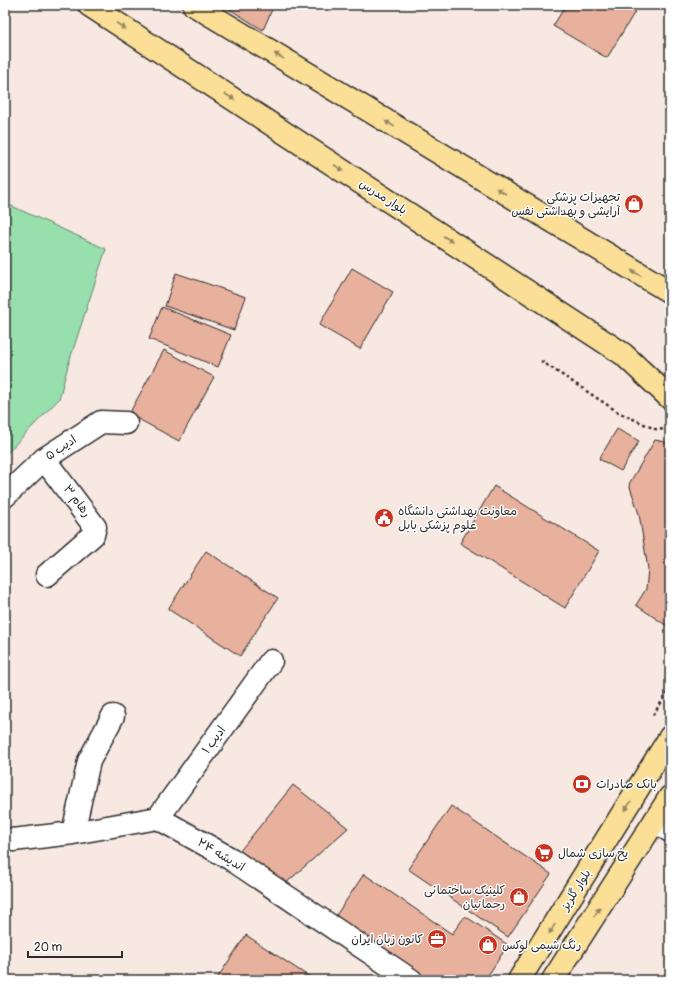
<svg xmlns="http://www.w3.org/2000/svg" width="675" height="985" font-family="Pangolin,'Playpen Sans Arabic',sans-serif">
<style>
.green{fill:#97dfad;stroke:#61856c}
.building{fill:#e8b19d;stroke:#2b2b2b}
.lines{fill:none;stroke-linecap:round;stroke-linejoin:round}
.street-casing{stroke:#2b2b2b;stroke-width:25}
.primary-casing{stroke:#2b2b2b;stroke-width:25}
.path{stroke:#2b2b2b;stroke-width:2.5;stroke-dasharray:3 3;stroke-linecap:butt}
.street{stroke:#fff;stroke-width:22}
.primary{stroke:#fbdf96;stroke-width:22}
.oneway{fill:#938560}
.labels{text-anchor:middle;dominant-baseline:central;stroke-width:3;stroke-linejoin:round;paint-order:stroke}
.street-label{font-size:12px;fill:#2b2b2b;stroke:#fff}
.poi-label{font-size:12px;fill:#2b2b2b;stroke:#fff;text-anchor:start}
</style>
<rect width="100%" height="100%" fill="#f8e8e2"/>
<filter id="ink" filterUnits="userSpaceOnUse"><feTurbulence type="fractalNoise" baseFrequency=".025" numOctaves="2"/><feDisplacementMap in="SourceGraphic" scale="8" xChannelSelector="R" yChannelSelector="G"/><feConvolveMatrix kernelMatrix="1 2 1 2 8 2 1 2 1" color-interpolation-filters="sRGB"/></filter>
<g filter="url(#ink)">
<path class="green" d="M5,203L106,249L69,362L59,399L5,455Z"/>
<path class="building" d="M223,5H274L263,30Z
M566,5H639L607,58L553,26Z
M352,268L393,292L360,349L319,325Z
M176,273L246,297L234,330L165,306Z
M162,307L231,335L218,367L149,339Z
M164,350L214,377L179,441L129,414Z
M617,429L639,441L621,471L599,459Z
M655,440L670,443V628L636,605L646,589L648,569L639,514L629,484Z
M494,486L599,551L565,608L460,543Z
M206,551L278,598L240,656L168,609Z
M293,785L348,828L285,884L239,852Z
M451,806L551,874L508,937L408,869Z
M364,874L452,934L465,916L508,945L485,980H429L335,917Z
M670,895V909L664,906Z
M246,935L314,980H216Z"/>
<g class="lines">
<g class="street-casing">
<path id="street" d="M44,459L95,527L93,535L47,575
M5,496L44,459L101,422L126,423
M158,818L271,661
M655,821L670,831
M73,833L89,761L113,716
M5,839L13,840L73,833L158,818L231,859L411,980"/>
</g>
<g class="primary-casing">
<path id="primary" d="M89,5L623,354L670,398
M194,5L670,292
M519,980L670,737
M553,980L670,797"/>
</g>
<path class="path" d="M541,361L618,412L655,429L670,430
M653,715L670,689"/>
<use href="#street" class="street"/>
<use href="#primary" class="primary"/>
</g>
<defs><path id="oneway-solid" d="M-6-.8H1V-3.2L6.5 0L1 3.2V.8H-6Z"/></defs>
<g class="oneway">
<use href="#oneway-solid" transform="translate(121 26) rotate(33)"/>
<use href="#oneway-solid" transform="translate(279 56) rotate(-149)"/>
<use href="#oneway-solid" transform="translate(230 97) rotate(33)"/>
<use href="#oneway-solid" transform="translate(390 124) rotate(-149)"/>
<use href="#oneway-solid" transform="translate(339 168) rotate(33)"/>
<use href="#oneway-solid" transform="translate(501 191) rotate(-149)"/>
<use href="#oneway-solid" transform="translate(448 239) rotate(33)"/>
<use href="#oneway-solid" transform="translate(636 273) rotate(-149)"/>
<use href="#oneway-solid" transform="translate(628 806) rotate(122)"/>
<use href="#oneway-solid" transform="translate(597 912) rotate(-57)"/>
<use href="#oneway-solid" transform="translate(552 929) rotate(122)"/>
</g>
</g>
<defs>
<g id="shop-disc" transform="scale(1)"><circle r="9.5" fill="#c8321e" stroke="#fff"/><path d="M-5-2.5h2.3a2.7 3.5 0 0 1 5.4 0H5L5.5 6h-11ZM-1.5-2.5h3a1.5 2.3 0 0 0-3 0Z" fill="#fff"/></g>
<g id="civic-disc" transform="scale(1)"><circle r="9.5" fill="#c8321e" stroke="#fff"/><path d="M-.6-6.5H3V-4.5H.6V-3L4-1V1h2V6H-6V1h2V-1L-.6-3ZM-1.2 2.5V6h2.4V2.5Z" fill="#fff"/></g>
<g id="bank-disc" transform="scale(1)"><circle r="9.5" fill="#c8321e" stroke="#fff"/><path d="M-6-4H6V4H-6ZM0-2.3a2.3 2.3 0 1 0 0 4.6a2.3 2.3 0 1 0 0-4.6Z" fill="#fff"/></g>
<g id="supermarket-disc" transform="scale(1)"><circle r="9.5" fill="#c8321e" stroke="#fff"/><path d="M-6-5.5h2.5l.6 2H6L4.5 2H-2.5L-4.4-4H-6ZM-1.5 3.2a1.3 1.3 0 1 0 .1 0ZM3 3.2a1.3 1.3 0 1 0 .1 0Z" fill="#fff"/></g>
<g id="office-disc" transform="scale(1)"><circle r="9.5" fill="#c8321e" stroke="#fff"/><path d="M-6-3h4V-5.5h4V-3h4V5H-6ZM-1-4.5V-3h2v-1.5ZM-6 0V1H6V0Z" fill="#fff"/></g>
</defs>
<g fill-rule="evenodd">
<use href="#shop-disc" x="634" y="204"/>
<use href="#civic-disc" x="384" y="518"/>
<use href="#bank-disc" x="582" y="784"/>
<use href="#supermarket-disc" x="544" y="853"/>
<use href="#shop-disc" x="519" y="897"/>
<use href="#office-disc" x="437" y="939"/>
<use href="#shop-disc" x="488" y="945"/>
</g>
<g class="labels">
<g class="street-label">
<text transform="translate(383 197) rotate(33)">بلوار مدرس</text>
<text transform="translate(61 448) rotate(-34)">ادیب ۵</text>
<text transform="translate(77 501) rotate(53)">رهام ۳</text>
<text transform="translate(214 740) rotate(-54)">ادیب ۱</text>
<text transform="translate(221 855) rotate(31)">اندیشه ۲۴</text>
<text transform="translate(576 890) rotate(-58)">بلوار گلریز</text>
</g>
<g class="poi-label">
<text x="620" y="197" text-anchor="end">تجهیزات پزشکی<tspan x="620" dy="14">آرایشی و بهداشتی نفس</tspan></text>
<text x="398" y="511">معاونت بهداشتی دانشگاه<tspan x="398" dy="14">علوم پزشکی بابل</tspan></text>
<text x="596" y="784">بانک صادرات</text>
<text x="558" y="853">یخ سازی شمال</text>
<text x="505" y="890" text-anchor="end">کلینیک ساختمانی<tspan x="505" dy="14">رحمانیان</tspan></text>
<text x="423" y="939" text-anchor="end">کانون زبان ایران</text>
<text x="502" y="945">رنگ شیمی لوکس</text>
</g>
</g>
<rect width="675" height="985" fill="none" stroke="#fff" stroke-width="20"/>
<rect x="10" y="10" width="655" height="965" fill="none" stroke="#2b2b2b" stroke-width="1.5" filter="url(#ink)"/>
<path d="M28 951v6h94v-6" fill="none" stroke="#2b2b2b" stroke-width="2"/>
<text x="34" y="951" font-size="12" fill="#2b2b2b" stroke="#ffffff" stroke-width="3" paint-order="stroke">20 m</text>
</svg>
